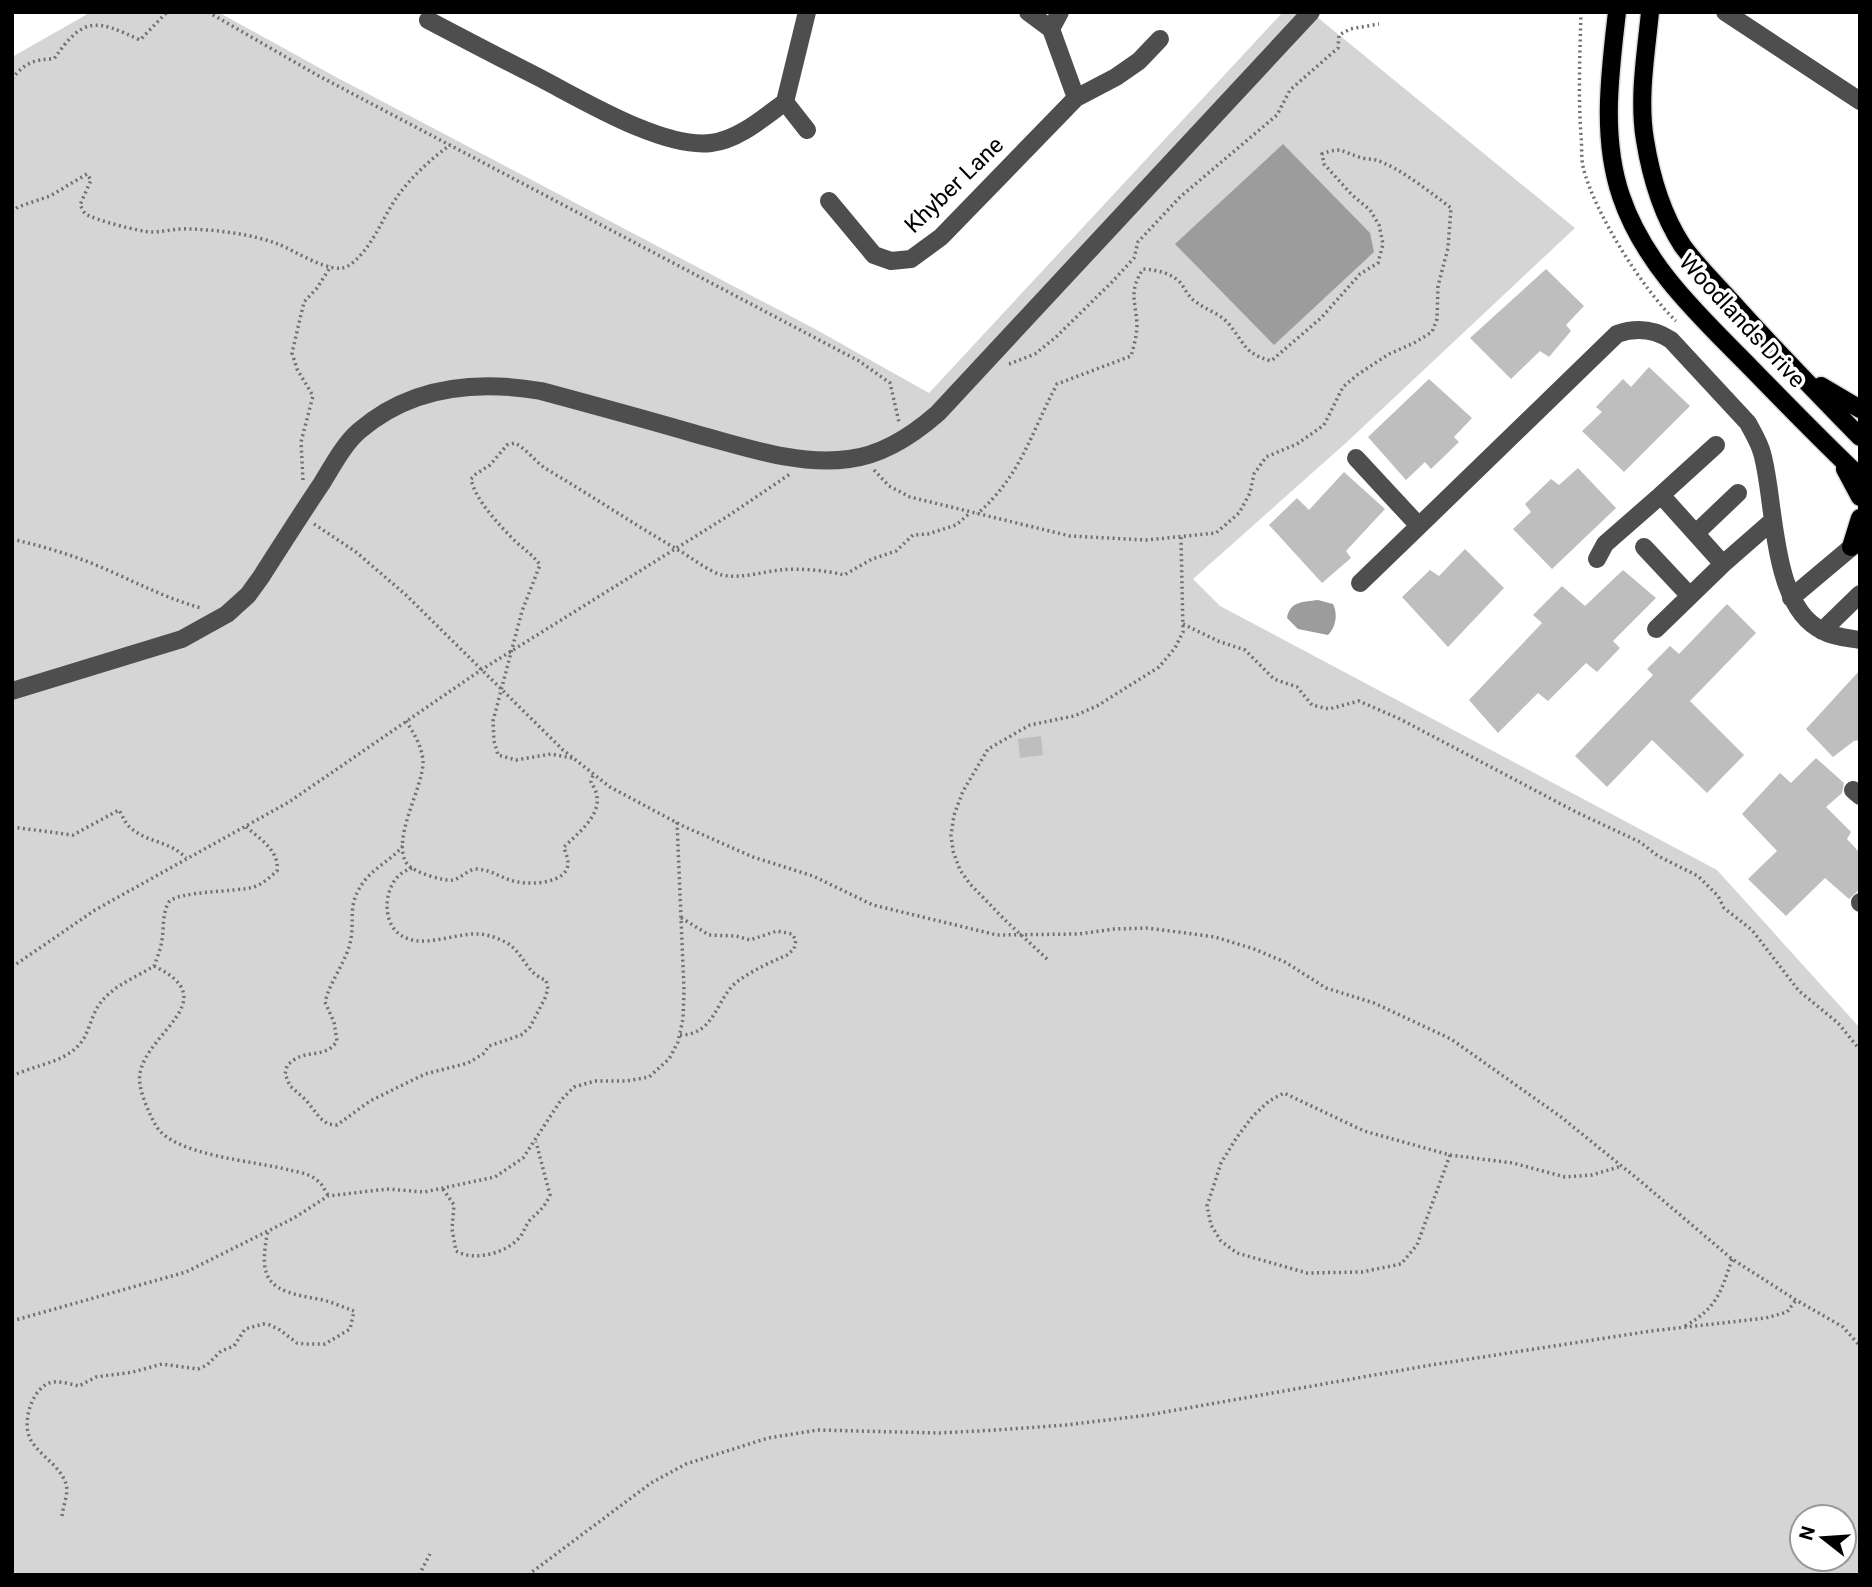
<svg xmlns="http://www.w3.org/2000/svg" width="1872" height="1587" font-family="Roboto,sans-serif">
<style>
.green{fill:#d5d5d5;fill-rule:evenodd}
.water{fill:#9c9c9c}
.building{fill:#bebebe}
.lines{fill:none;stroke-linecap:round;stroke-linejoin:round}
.major-casing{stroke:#dbdbdb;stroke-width:21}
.path{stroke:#707070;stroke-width:3.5;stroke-dasharray:2 3.5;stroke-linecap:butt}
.minor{stroke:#4e4e4e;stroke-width:18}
.major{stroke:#000;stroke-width:18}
.labels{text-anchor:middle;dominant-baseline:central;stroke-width:7;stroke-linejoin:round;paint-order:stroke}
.street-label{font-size:23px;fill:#000;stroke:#fff}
</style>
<rect width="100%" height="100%" fill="#fff"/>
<path class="green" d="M91,12H218L334,76L815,329L929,393L1283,12H1311L1575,228L1348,441L1193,579L1220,606L1717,870L1860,1028V1575H12V57ZM1802,1517H1844V1559H1802Z"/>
<path class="water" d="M1283,144L1370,233L1374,252L1274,345L1175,244Z
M1318,600L1333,604C1338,614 1336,627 1328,635L1298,629L1287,618C1290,601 1303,602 1318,600Z"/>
<path class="building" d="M1546,269L1584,306L1566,325L1571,331L1549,357L1540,351L1511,379L1470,338Z
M1649,367L1690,406L1624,472L1582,431L1602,412L1596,407L1623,379L1631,387Z
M1429,379L1472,418L1454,437L1459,442L1431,469L1425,462L1406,480L1368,437Z
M1578,468L1616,508L1552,569L1513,529L1531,512L1525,504L1551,479L1559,485Z
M1344,472L1385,509L1346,551L1351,558L1322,583L1269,525L1297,498L1309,510Z
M1465,549L1504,588L1448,647L1402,597L1430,570L1439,576Z
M1623,570L1656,598L1613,641L1620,648L1597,672L1586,663L1548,701L1538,693L1498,733L1469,700L1542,623L1533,615L1562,586L1585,606Z
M1727,604L1756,633L1690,701L1744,755L1707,793L1652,740L1607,787L1575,756L1653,675L1647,669L1670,646L1679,654Z
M1860,670V740L1854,741L1833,757L1806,729Z
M1041,736L1043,755L1020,758L1018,739Z
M1816,758L1844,783L1842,793L1826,807L1851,832L1847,839L1860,853V889L1849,899L1825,878L1786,916L1748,879L1777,851L1742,814L1780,773L1791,783Z"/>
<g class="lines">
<g class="major-casing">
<path id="major" d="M1617,12C1610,73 1601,137 1621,196C1645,267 1701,317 1751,368C1787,405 1823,442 1860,477
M1650,12C1646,54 1638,98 1645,140C1651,177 1662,214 1682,245C1696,265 1715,283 1731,301C1773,348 1816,392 1860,437
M1821,386L1860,409
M1845,469L1860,497
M1851,547L1860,518"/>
</g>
<path class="path" d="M208,12L317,75L859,361L890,383L899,422
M1581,12C1580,53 1578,94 1581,135C1582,145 1581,157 1583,167C1594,212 1643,290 1676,321
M12,79C24,63 35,59 54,59C84,15 97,20 140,40L167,12
M12,212L18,207L50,196L87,174L91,180L80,205C82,208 83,212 86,214C94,220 141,232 152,232C165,232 177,228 189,229C219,230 251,234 278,244C294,250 332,276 348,266C372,250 381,220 397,197C411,177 431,159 450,145
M1009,364L1035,354L1056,337L1113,281L1134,258L1138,242L1180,197L1277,115L1290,90L1338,48L1339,35L1350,29L1379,24
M874,470L889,486L910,497L1070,536L1146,540L1216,533L1239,513L1250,493L1254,474L1266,457L1297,444L1324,425L1343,387L1357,375L1389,354L1414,343L1432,332L1437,319L1438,286L1448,248L1451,208C1433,194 1397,166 1376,160C1370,159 1364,159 1359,157C1342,152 1342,146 1322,154L1324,164L1352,195L1370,210L1379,225L1383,244L1378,263L1360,274L1321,318L1271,361C1243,353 1245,343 1228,323C1219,313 1206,310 1196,302C1188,297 1185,288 1179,281C1168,272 1156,270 1143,269C1129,291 1135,300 1137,323C1137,335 1134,346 1131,356L1057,384C1031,433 1021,476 977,514
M303,480L301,442L313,396L297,369L292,353L304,302L317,288L331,266
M314,524L356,552L406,595L563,750L610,787L683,826L753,857L813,876L873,905L997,935L1079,934L1114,929L1148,928L1215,937L1254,949L1285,962L1326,988L1374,1003L1451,1039L1561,1117L1639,1180L1732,1259L1796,1300L1843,1327L1860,1346
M12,539C46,547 79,557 110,571C141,585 169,599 201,608
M1183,624L1218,641L1245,650L1274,679L1297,687L1312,705L1329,709L1359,701L1400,719L1578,813L1640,842L1658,856L1698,876L1718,896L1724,908L1752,930L1799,991L1838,1023L1860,1050
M406,721C414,733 422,747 423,761C424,787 389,842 408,865C414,872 445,882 453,880C462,878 468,869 477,869C493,870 504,880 518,882C532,885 568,883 568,863C568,858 565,852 564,847C576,835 600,817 597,797C597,792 593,786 591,782L593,774
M572,758L551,754L516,760L498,755L494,741L493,721L522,611L540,565C533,555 525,550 516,542C501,527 475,500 471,479L476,474L490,465L507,445L515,443C528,450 536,463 548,470C592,496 635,525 680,551C692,558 708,571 722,575C741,579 761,572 780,570C799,568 825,570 844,575L872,559L896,551L913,535L928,534L956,525L970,513
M12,827L73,835L119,810C123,817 126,825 132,829C149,843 170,841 186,858
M403,846C392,859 377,866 366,879C344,906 357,921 349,947C343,966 330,982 325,1002L334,1022L337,1041C324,1061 305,1046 287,1066L285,1074L290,1086L306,1100L320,1118L328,1124L337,1125L370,1101L425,1074L468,1063L483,1054L489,1046L521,1035L530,1027L545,998L548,989L546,980C525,974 523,949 503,941C495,937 486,934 477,934C453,933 419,951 398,933C379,917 385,873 414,868
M1047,959L1004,919L970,884L960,870L953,851L951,835L954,815L963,791L988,749L1030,725L1074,716L1097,706L1159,667L1175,648L1183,632L1181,537
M154,966C225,1000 148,1031 140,1073C137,1087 148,1111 155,1124C171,1156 257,1161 289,1170C299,1172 311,1174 319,1182C323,1185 325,1191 328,1195
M12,967L95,910L289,802L481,670L728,516L790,474
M680,1035C716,1035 716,997 738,981C753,970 771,962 787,955L794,949L796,940L792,934L777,931L750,940L736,936L709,935L680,917
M12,1076C32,1066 61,1063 77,1047C88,1037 90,1020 97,1008C109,987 135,978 154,966C157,958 161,948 162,940C164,928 162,913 169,902C177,891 237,892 254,887C263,884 270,877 277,871C280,851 259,838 245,826
M1450,1155L1417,1245L1401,1264L1362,1272L1307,1273L1237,1253L1221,1241L1211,1225L1207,1206L1221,1163L1237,1137L1253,1116L1269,1101L1284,1093L1364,1131L1450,1155L1513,1163L1565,1177L1592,1175L1622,1166
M443,1189L454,1205L452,1229L456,1251C474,1262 510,1253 522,1234C525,1229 526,1225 530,1220C539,1211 545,1207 550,1195L536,1142
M12,1321L186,1272L294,1218L328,1196L387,1189L424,1192L495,1177L523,1158L561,1100L574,1087L595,1081H627L649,1077L669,1059L678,1042L683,1019L684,990L677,822
M1685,1326C1717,1308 1721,1292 1732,1259
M62,1516C63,1506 69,1493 66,1484C60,1466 42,1457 32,1442C21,1426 30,1393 47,1384C57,1379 69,1384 79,1386L96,1377L133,1372L162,1364L198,1369L207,1365L221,1351L234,1346L245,1329L263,1324L270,1325L280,1330L297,1343L307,1344H325L350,1329L354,1311C343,1307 330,1301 318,1299C270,1291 257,1282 268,1231
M419,1575L430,1554
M528,1575L651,1483L686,1464L768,1438L818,1430L939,1433L996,1430L1066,1425L1148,1415L1431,1365L1651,1331L1766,1318L1787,1312L1796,1300"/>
<path class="minor" d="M1028,12L1051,29L1076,98
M1725,12L1860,101
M428,20C466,40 504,60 542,79C584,101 664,149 711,143C738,140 763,118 785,102
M1051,29L1060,12
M807,130L785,102L807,12
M829,201L874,255L891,261L911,259L941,237L1076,98L1116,77L1139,61L1160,39
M1356,458L1419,526L1617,334C1637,327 1654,329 1671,340L1748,423C1753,433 1759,442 1762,453C1776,501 1770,607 1823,631C1834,637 1848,638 1860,640
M1661,495L1716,445
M1696,533L1738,493
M1644,547L1690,596
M1597,559L1605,544L1661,495L1723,564L1771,522
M1360,583L1419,526
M1791,598L1860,540
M1656,629L1723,564
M1822,631L1860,594
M12,691L182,639L227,614L248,595L261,577C281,546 301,514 322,483C333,465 344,444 359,431C411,386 477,380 541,391C593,405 645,419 696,434C745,447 798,466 849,459C883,455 913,435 938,413L1311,12
M1853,790L1860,796
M1860,903V902"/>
<use href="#major" class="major"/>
</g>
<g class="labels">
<g class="street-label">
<text transform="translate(954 185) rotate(-44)">Khyber Lane</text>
<text transform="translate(1742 321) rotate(47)">Woodlands Drive</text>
</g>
</g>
<rect width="1872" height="1587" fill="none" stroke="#000000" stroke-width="28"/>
<g transform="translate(1823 1538) rotate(287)"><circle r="33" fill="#ffffff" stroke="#999999" stroke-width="2"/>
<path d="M0-5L12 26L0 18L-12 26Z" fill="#000000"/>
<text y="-10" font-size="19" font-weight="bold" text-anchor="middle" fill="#000000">N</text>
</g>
</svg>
